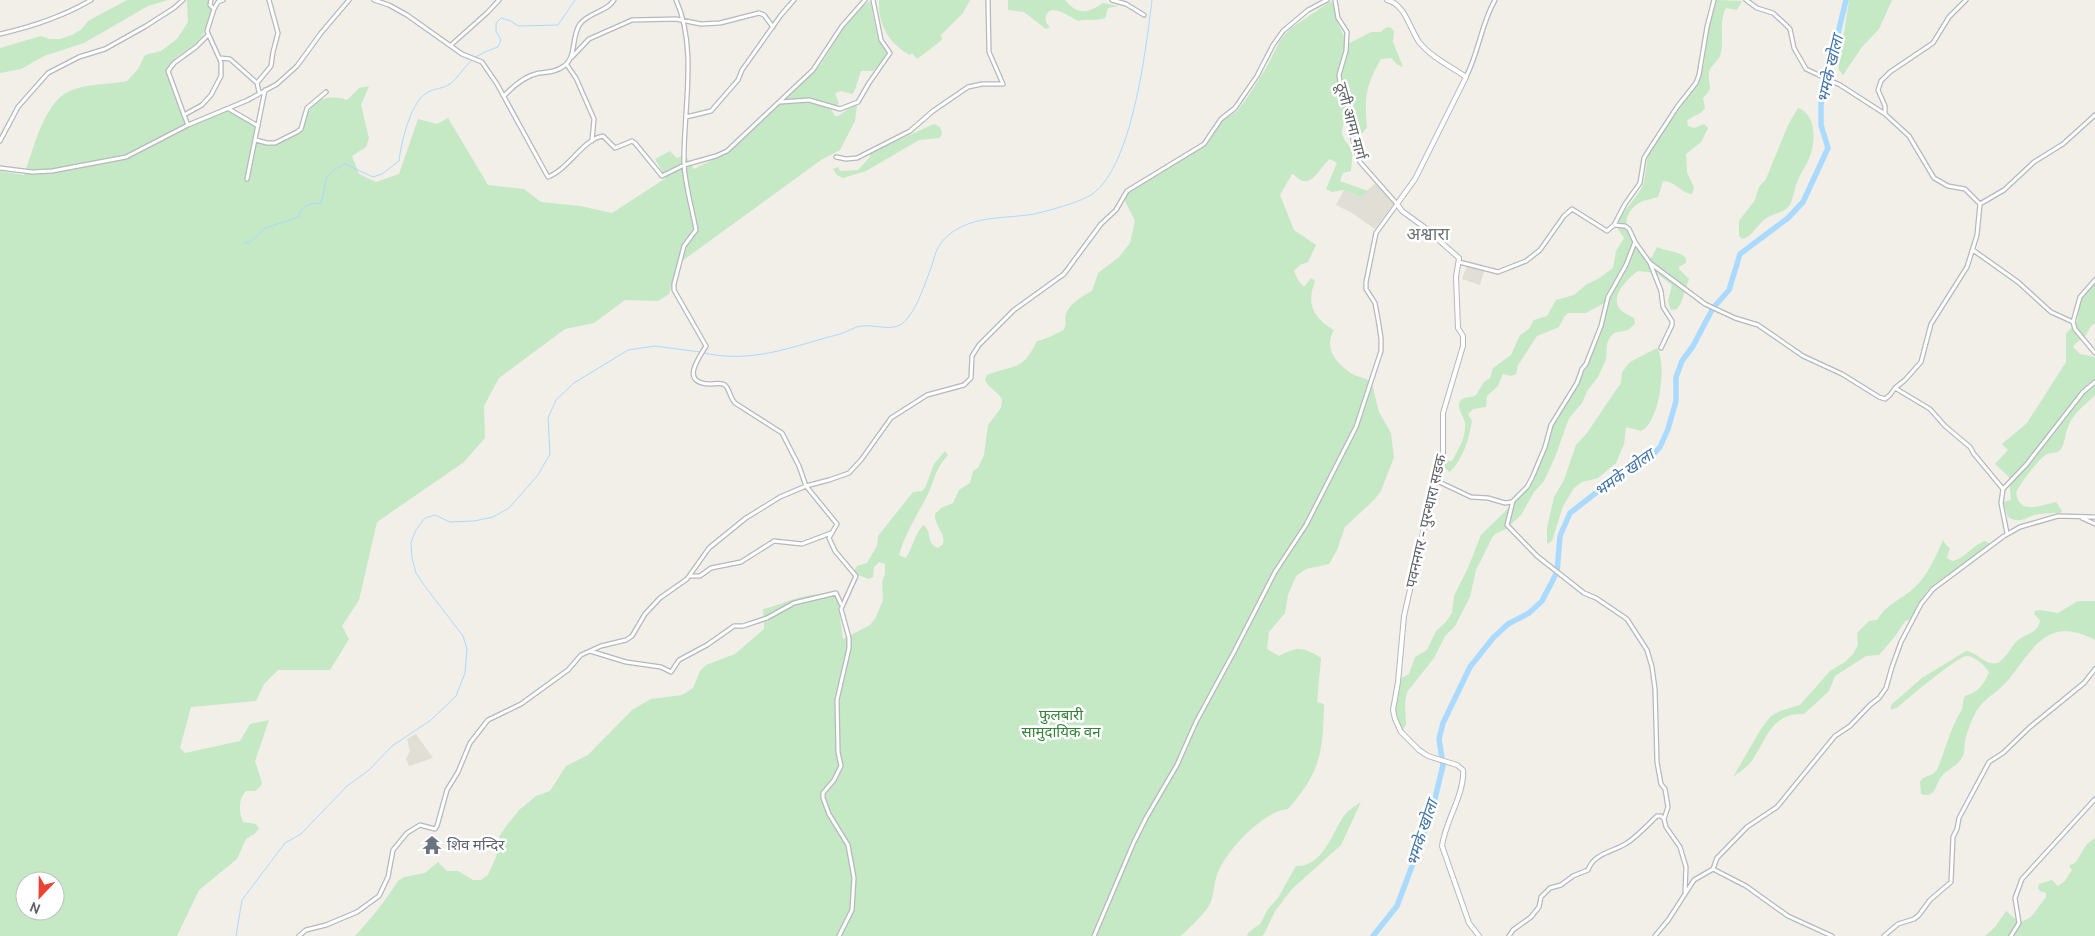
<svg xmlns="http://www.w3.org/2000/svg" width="2095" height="936" font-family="Cabin,'Noto Sans Devanagari',sans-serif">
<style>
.education{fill:#e1ded6}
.green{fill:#c5e8c5;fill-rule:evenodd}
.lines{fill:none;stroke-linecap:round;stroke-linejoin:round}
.stream{stroke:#aadaff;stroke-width:1}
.river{stroke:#aadaff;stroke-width:5.5}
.minor-casing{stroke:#b5b8bc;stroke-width:5.5}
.tertiary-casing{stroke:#b5b8bc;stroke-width:6}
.minor{stroke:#fff;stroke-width:3}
.tertiary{stroke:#fff;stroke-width:4}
.labels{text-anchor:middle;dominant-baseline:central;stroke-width:5;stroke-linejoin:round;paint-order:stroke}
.street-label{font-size:15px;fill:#5f6368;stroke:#fff}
.park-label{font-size:15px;fill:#348238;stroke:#fff}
.worship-label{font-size:15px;fill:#5b616d;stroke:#fff;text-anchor:start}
.water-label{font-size:16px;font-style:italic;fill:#4174aa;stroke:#fff}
.quarter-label{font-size:18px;fill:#70757a;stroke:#fff}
</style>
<rect width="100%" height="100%" fill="#f1efe8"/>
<path class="education" d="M1375,183L1394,203L1375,229L1352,213L1336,205L1344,190L1361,197Z
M1467,265L1484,271L1480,285L1462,279Z
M416,734L433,758L409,766L406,759L410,751L407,739Z"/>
<path class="green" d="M127,0H168L148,6L84,43L44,56L21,69L0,73V48L41,36L49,39H60L72,35L82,29L88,21Z
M187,0H209V5L212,10C209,19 206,32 200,39C191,50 173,55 168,69L173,93L186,126L228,111L254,125L255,128L254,141L274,145L300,133C303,128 304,124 306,118C313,99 328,94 347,100L359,88L369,86L361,105L369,138L366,147L352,156L359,174L376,182L399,174L418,119L437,124L448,118L488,185L524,189L541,202L580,206L612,213L666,178L655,159L670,151L677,158L685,155L694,169L728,152L780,104L821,64L844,27L860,8L870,1L878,40L887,51L886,56L873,71H861L854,92L852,94L841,91L835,93L839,103L831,110L835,116H838L853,106H857L855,121L840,150L821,160L678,264L669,294L658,301L625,300L594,323L565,329L499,378L484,406L485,438L464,462L377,522L359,600L342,626L349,639L330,670H278L264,684L256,701L191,707L180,748L185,753L240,741L250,724L269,720L255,761L262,783L261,786L255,791H246C238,799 239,813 243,822L256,824L259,829L254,834L246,839L237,859L199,890L177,936H0V171L24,175C33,151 43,106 66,93C84,83 108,85 127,81L138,69L145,55L161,51L177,39L188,22ZM25,881H55V911H25Z
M879,0H970L963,13L941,35L942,40L917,59L912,53L910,55C888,43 878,24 879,0Z
M1008,0H1065C1078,16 1088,13 1103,3L1119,6L1108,8L1105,18C1095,22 1087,18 1078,21C1071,17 1050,2 1046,16C1044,21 1047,24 1050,27L1046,29L1024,12L1008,10Z
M1716,0L1742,1L1737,10L1726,8C1718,23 1725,41 1720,56C1717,62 1710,66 1709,73C1707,87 1716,84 1703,98L1705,108C1701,115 1693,115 1687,121L1688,126L1694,128L1704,124L1708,128L1701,142L1686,154L1687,172L1694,188L1692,194C1681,193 1675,181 1663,181L1658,197C1652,199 1644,200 1639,203C1614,220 1631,244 1648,259L1652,257L1657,247C1666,251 1679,251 1686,258V263L1679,267V269L1689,279L1681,303L1677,309L1671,310L1668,301L1672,285L1656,273L1638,271C1628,278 1609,297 1620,309C1623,313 1629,315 1634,318L1635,324L1628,330L1614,333L1610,337L1607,344L1606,359L1598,377L1587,391L1582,403L1569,418L1555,457L1544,481L1534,492L1521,515L1506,529L1495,534L1492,538L1476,570L1470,597L1455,626L1445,636L1434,658L1407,692L1405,704L1406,724L1402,731C1392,709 1395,702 1400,679L1409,674L1415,657L1427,650L1436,631L1446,622L1452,613L1454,596L1468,568L1481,535L1527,490L1535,478L1553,424L1579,383L1601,333L1608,301L1586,313H1568L1564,317L1559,327L1537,336L1518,365L1516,374L1511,376L1503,374L1498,386L1487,396L1486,407L1473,409L1468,414L1472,421C1469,439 1463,459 1450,472L1444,468V461H1452C1459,448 1466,438 1465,423C1464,416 1455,407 1461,400C1465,396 1472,398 1476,395L1484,382L1490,378L1493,368L1511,355L1520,335L1529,329L1534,320L1547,316L1556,300L1574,295L1587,284L1598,279L1613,268L1616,251L1624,238L1618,229L1617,222C1624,210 1638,196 1643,185C1647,175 1645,164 1649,153L1698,81L1704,65L1708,31Z
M1849,0H1892L1879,29L1862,47L1843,75L1839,70L1838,58L1844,33Z
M1331,1C1336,7 1335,14 1337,21C1340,29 1345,35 1346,45L1371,32H1381L1385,28L1390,27L1394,31L1393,42L1403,67L1398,65L1391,58L1381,59C1366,85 1364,97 1367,127L1362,134L1352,123L1345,120C1336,141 1350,139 1352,154C1353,159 1351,165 1351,171L1343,173L1340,181L1368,191L1361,197L1344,190L1332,192L1326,189L1337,163L1330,159C1323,163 1314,184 1303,181C1299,180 1296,176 1292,174L1280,195L1294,230L1316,245L1308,262L1300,265L1294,271L1298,280L1304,287L1311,278L1315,281C1306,304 1313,318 1334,330C1323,349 1337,365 1354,375C1361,378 1368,378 1372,384L1379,412L1391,433L1394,457L1381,491L1374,500L1345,527L1337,550L1329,564L1306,569L1296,576L1288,595L1285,613L1269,632L1267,649L1279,656C1298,646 1303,647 1321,658L1317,702L1324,704C1323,751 1321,772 1288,809C1263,811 1227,850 1218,872C1213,884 1215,898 1207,909C1200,918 1191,926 1183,934L1180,936H355C371,919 385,901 398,881L404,877L425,873L438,862L447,871H458L473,880H481L488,875L496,857L499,837L507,825L519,810L536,796L550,791L566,766L588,755L632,710L651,699L682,695L687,692L693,688L700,671L706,665L735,654L764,629L763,609C786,604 813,588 837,596L843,639L870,625L875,619L883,600L882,582L885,574V564L879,562L874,567L873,577L869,579L858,575L854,571L857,566L867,563L877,546L878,536L913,492L922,491L925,488L934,464L945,451L948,455C934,471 936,477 928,494C918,514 905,533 899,555L906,558C913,547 915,534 923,525C933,531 925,543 938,548L943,544C946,533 934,526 935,514L941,508L953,503L959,490L970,483L973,471L978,468L984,455L988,425L1001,408L1002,400L1000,396L988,385L985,380L987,375C1015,364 1022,372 1037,341C1041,341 1062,332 1064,329C1067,324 1064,319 1066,314C1069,304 1084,295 1092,291L1098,273L1119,257L1130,243L1135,221L1124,199L1128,193L1208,142L1221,122L1237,111L1247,98L1265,70L1281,39L1290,29Z
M1798,108C1816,114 1816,141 1810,156C1807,165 1801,172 1798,180C1794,188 1794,199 1789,206C1784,213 1772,214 1765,219C1757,225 1752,237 1742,239L1739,236V221L1755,200L1759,187L1766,179L1788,125Z
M934,124L940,127L942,133L940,138L919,140L866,171L843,178L837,175L833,169L838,167L840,171L858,170L870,157V153Z
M2095,283V323C2089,327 2089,331 2085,336C2081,341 2076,341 2073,347L2080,354L2095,357V395C2085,405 2073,413 2068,427C2065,433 2065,444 2061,449C2058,454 2052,452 2047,454C2039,458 2019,485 2016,493C2020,516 2040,505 2056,502L2062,511L2060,513C2054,513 2045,513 2039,514C2026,516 2021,525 2008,517L2003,502L2011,500L2009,477L1995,464L2008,450L2002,444L2027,423L2066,362V334L2077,321L2080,304L2084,294Z
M1657,348C1667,363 1660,423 1641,431L1626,427L1624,444L1616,463L1598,478L1582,482L1574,488L1563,506L1552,541L1547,544V528L1554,497L1564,480L1576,445L1587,433L1616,390L1621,383L1622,372L1630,362Z
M1943,540L1946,545L1950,548L1947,558L1952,561C1965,559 1972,545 1985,541L1991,544L1940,580L1928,590L1918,604L1911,619L1905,621L1896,635L1879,655L1866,656L1835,676L1829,691L1804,714C1771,712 1767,740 1751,762C1746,768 1739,772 1733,777L1761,729L1771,716L1780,711L1800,705L1830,671L1845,662L1853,654L1858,645L1857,633L1869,621L1877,620C1890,601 1900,601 1915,587C1928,575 1936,556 1943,540Z
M2078,601H2095V640C2046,615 2034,649 2008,680C1997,694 1982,698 1974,716C1970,723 1967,733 1965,741C1964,746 1965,751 1963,756C1958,766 1948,769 1941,777C1937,782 1936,790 1932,793C1928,796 1925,795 1921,794L1920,782L1923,778L1933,774L1937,770C1945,751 1950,729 1961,711C1964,707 1962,701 1965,696C1977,693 1985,684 1989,672C1985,666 1975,656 1967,656C1958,656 1907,699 1898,707L1891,710V705L1922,678L1966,651C1979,653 1985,666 1998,663C2007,657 2010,648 2017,641C2025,634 2039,633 2040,620L2034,614L2035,611L2040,610L2058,613Z
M1361,802L1341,845L1292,889L1275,911L1264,934L1262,936H1247L1249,932L1260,924L1268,909L1278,898L1296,866C1322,867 1331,836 1343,817C1348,810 1354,807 1361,802Z
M2095,838V936H1985L1995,927L2006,911L2020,923L2031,917L2046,897V893L2040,891L2038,888L2039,884L2052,880L2058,886L2065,881L2072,870L2069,866L2076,862L2087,844Z"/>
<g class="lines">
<path class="stream" d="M244,243L250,242L266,228L298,217C302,205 310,203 321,203C329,180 318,177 345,164L373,177L382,174L399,161C401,143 410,105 425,94C433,88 443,89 450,84C457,79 462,70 468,64C476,55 487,51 498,47L501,40L496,31V23L501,18L511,21L518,26L558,25L575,0
M704,353C753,364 793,346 840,334C847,332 854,327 861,326C877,324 895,334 907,319C918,306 926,281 932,265C936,251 938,243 951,233C976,215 1005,219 1034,214C1048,211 1080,202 1091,195C1133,167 1146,47 1152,0
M236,936L242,900L285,843L301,834L347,786L369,770L392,746L431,720L456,696L465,673L467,649L463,636L424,585L416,573L412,558L411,542L416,530L425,518L435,515L450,522L474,521L493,517L509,508L538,475L550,454L548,418L556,400L574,383L628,350L655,346L700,352"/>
<path class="river" d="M1373,936L1397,906L1418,850L1434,803L1443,765L1439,739L1443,723L1470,667L1493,638L1508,624L1529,613L1542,601L1557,572L1560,536L1570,513L1615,478L1649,459L1660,447L1668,429L1676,401V377L1682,361L1693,346L1713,308L1729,290L1740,254L1788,218L1803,202L1828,148L1821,125V104L1846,0"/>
<g class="minor-casing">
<path id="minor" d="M374,0L389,5L407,15L462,54L482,62L497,84L548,177C569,169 583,139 603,136L615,148L632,141L635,143L662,176L684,165L716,156L727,151L813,70L842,26L865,0
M676,0C698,48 683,112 684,163C685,186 692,207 696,230L684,246L674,284V290L706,346C698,359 680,383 710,384C714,384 721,382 725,385C730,390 730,398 735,403L782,433L799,466L806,486L837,524L829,538L835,551L856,576L841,609L849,638V648L837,700L838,752L841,766L834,780L823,793V798L829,814L848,845L854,878L852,910L839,936
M1112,0L1126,4L1144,15
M1746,0L1757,8L1773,13L1785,24L1790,29L1794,48L1806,69L1840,85L1885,114L1909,136L1934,178L1948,186L1965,189L1980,204L1977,235L1967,267L1931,324L1921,362L1905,380L1895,388
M214,9L218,2L223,0
M0,34C31,27 64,16 91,0
M451,45L488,12L499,0
M572,57L589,39L632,20L676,19L701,24L720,23L759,13L764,15L773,27
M220,58L230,59L257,83
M567,65L576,78L594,119L592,141
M1466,77C1479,52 1481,24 1495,0
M259,92L257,83L271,66L273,52L278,33L269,0
M504,96C513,86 525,76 539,73C548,72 556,72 564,66C577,57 571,36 580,24C589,12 607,12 614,0
M780,102L809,100L840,109L858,102L869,83L890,53L881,40L873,0
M229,109L258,126
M1885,114V106L1878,90L1881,81L1890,72L1933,43L1949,17L1966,0
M184,115L168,71L174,63L196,47L208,35
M686,117L711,111L738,80L742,70L781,15L794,0
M188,125L184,115L202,105L211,95L221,76V62L207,31L214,9L210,5L211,0
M256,140L267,143H275L297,132L301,129L307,108L326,92
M0,141L18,107L48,73L79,57L105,49L146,26L174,8L183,0
M836,157L846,159L857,158L910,131L933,111L968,87L982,84H1003L989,52L988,0
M0,168L32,172L52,171L126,157L188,125L248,100L277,84L297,66L321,33L349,0
M247,179L265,90
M1980,204L2004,190L2034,162L2063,144L2095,115
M1614,225L1625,226L1629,229L1635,242L1650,263L1661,291L1663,307L1672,321V325L1661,348
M1635,242L1626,265L1608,297L1601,326L1586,364L1582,369L1577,383L1551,425L1545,447L1532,478L1527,487L1513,501L1507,525L1537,556L1584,593L1596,598L1627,619L1647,650L1652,667L1655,689L1657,762L1661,784L1665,789L1668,807L1664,819L1666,827L1680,847L1686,867L1685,892
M1973,250L2018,282L2051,312L2073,322L2075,329L2095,353
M1459,262L1498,272L1526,261L1540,250L1564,216L1572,209L1607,231L1614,225L1625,204L1640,183L1644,158L1649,150L1677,107L1696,83L1699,75L1707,27L1714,0
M1650,263L1705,304L1735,318L1758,325L1803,356L1842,374L1879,397L1885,399L1890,395L1895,388L1930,409L1945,426L1970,447L1974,454L2003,489L2001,503L2007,533
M2073,322L2080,297L2095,280
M1435,480L1471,497L1488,498L1505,503L1512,502
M2003,489L2026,465L2083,392L2095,382
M2082,518L2095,524
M690,576H700L711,568L741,562L774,541L802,544L831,533
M590,651L626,662L661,667L671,672L679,660L707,645L734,626H743L767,618L794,603L836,593L841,604
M1713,869L1746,886L1788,916L1832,936
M299,936L306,930L326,925L357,912L379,896L388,877L393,850L407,833L420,825L435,829L437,826L447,790L458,772L470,743L488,720L521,704L568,670L581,655L601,646L626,640L632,636L645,614L660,598L687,579L709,548L746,518L780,497L806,486L829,480L849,473L861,460L891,418L927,395L964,385L971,378L972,356L979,345L1014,310L1064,274L1101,224L1116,210L1127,191L1204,144L1221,119L1235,108L1257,76L1273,45L1283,31L1308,10L1327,0
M1094,936L1134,842L1146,818L1177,765L1196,722L1235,650L1275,572L1306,525L1356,427L1381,351V338L1378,319L1375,303L1366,289V282L1376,233L1397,204L1360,162L1353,140L1350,114L1346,98L1341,89L1339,75L1346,51L1347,32L1338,18L1335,0
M1509,936L1513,930L1531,917L1539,907L1541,897L1550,888L1561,885L1573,876L1588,870C1594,853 1613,852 1627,843C1635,838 1650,823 1657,816H1661L1664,819
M1655,936L1669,919L1694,880L1713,869L1717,858L1747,827L1777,807L1835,736L1850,726L1870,705L1879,698L1886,688L1892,667L1901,642L1921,604L1933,589L2004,536L2020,527L2058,516L2095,517
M1884,936L1898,924L1914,919L1919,915L1930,900L1951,882L1953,837L1957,829L1959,818L1989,762L2003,753L2030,727L2084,683L2095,669
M2011,936L2019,923L2015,898L2022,879L2095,799"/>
</g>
<g class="tertiary-casing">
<path id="tertiary" d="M1387,0C1405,4 1410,29 1419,42C1431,57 1450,66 1466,77L1415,179L1397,204L1402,211L1424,227L1459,258L1456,277L1458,328L1463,336V346L1443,413V457L1435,480L1404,616L1398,682L1393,710L1395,719L1401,732L1419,750L1428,756L1457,765L1463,770C1465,794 1445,821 1442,846L1469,923L1479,936"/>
</g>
<use href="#minor" class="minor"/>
<use href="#tertiary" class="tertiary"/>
</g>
<defs>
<g id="temple-bare" transform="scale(1.5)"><path d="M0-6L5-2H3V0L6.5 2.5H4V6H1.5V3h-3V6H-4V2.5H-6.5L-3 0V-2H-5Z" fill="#6b7280" stroke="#fff" stroke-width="2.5" paint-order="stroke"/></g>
</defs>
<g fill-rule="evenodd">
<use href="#temple-bare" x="432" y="845"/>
</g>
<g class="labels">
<g class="street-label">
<text transform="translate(1351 121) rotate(75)">ठूली आमा मार्ग</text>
<text transform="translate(1426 521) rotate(-77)">पवननगर - पुरन्धारा सडक</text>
</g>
<g class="park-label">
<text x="1061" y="715">फुलबारी<tspan x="1061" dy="17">सामुदायिक वन</tspan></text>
</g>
<g class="worship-label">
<text x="447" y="845">शिव मन्दिर</text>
</g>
<g class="water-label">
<text transform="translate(1830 69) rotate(-77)">भमके खोला</text>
<text transform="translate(1624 473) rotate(-36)">भमके खोला</text>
<text transform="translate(1422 833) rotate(-72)">भमके खोला</text>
</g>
<g class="quarter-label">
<text x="1428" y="234">अश्वारा</text>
</g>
</g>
<g transform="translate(40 896) rotate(202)"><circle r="24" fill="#ffffff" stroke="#bfc1c3"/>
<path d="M0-4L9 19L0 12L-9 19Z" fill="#ea4335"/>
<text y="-8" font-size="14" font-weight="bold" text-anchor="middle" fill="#5f6368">N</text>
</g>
</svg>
